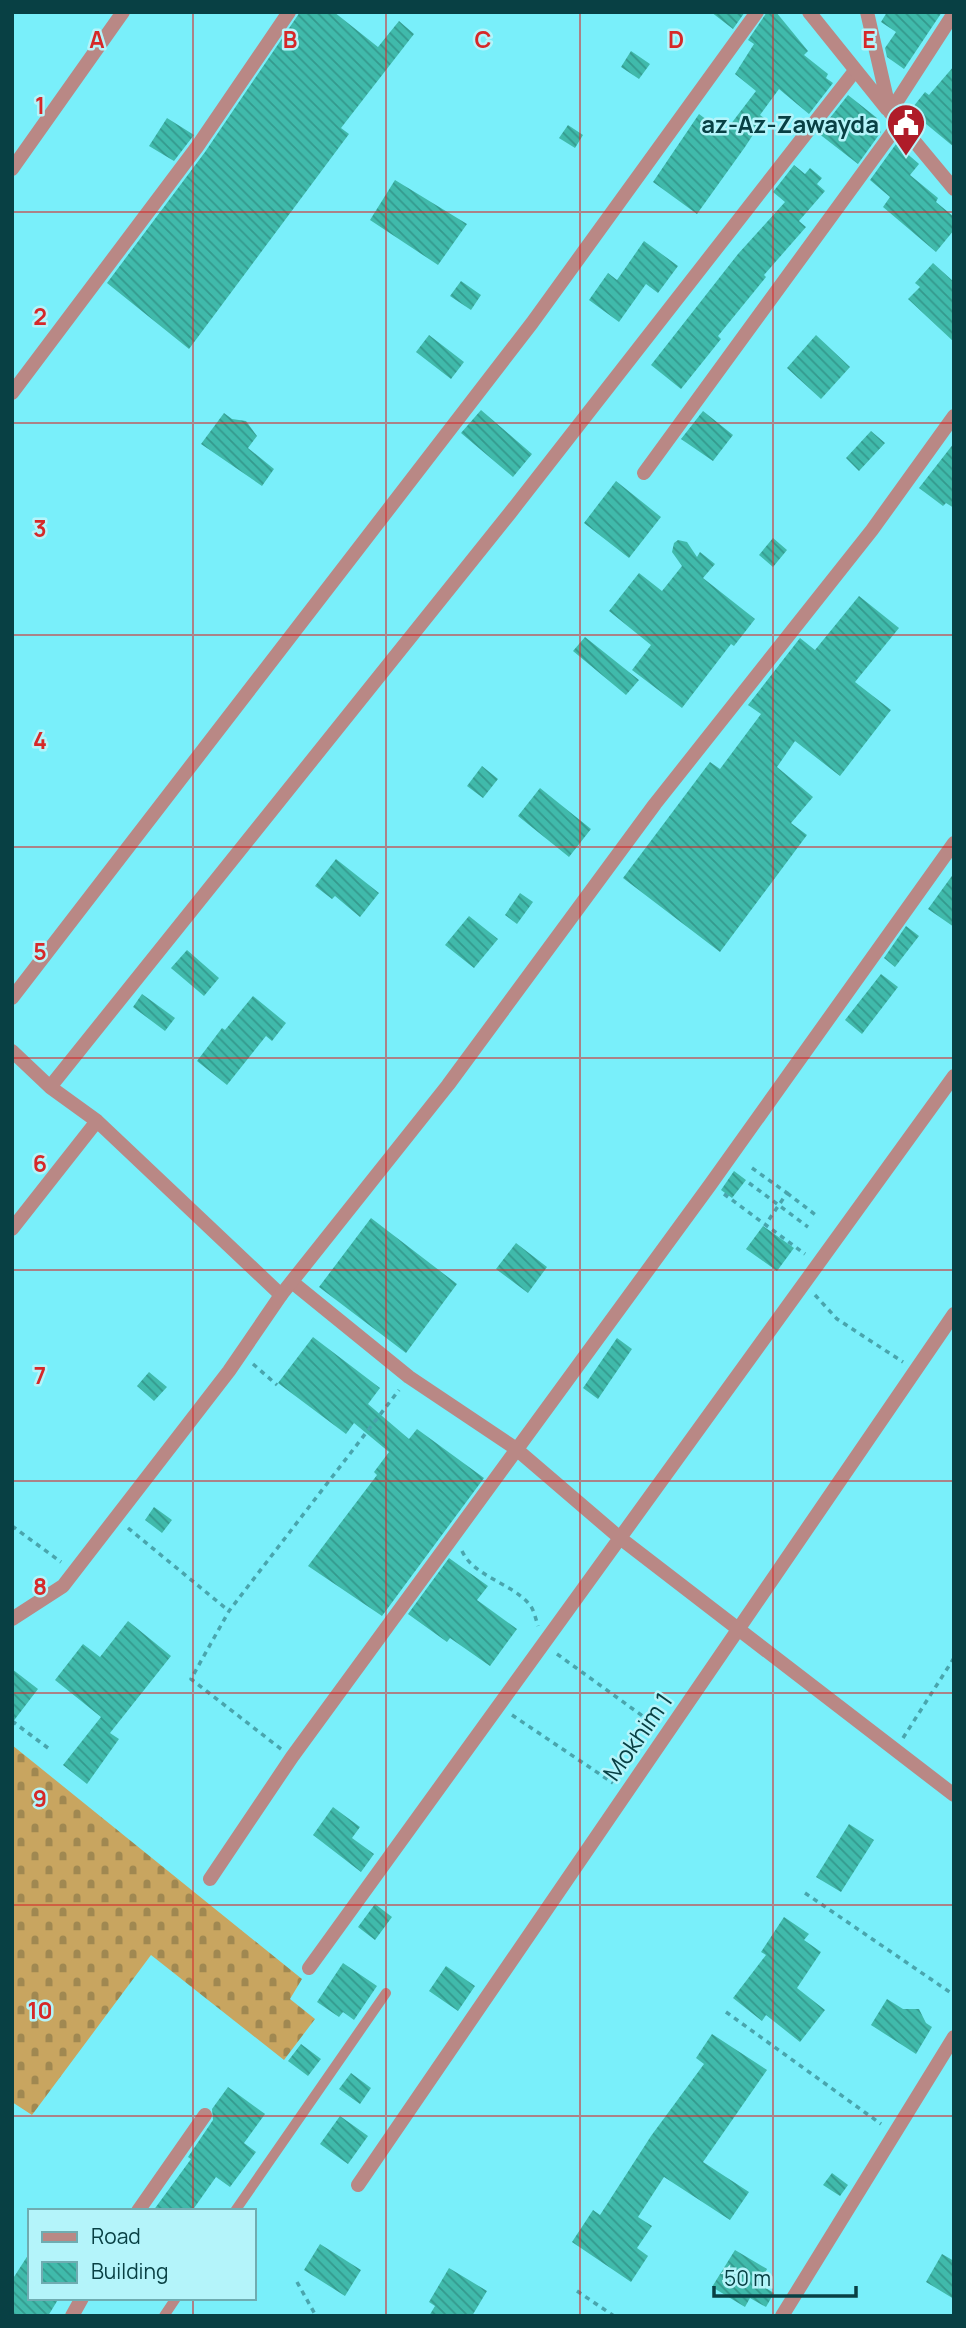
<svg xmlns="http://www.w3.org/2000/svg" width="966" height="2328" font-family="Manrope,sans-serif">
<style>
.cemetery{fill:url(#cemetery-stones)}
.building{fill:url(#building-back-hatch)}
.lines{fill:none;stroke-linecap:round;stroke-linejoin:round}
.path{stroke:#49a5ad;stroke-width:3.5;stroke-dasharray:5 5;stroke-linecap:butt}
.service{stroke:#b98885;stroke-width:10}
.minor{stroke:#b98885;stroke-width:14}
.tertiary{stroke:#b98885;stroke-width:14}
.grid{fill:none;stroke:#d62828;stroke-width:2;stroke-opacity:0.55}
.labels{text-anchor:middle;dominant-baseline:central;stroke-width:5;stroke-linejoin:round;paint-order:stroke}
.poi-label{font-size:24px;font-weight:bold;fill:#084044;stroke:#b4f4fa;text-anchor:end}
.street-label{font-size:24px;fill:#084044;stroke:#b4f4fa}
.grid-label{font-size:23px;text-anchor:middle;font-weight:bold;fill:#d62828;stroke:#b4f4fa;stroke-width:5;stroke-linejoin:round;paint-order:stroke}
</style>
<defs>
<pattern id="cemetery-stones" width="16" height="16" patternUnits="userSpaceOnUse" patternTransform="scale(1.75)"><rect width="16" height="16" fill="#c8a560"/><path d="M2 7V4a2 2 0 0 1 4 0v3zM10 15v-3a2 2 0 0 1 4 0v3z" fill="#a08851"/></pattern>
<pattern id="building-back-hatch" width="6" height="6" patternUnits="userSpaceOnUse" patternTransform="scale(1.75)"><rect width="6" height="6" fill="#40baab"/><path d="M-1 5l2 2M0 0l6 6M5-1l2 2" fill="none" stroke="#34998d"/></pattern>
</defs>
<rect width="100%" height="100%" fill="#79effa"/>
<path class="cemetery" d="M12,1745L302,1979L290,1999L315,2019L284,2060L151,1955L32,2115L12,2102Z"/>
<path class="building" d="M300,12H334L378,47L399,21L414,34L341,128L349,134L189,349L107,283L205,152Z
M711,12H745L733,29Z
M767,12H776L808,51L804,55L828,74L826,78L833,83L809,114L779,89L760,115L764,118L745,147L697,214L653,182L699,114L724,133L756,91L735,74L754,44L748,40Z
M887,12H942L904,69L887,57L885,48L896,32L881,22Z
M631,51L650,64L639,79L621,67Z
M954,66V147L914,114L917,110L913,107L925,92L929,95Z
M848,95L877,118L872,124L881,132L858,164L818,133Z
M167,118L194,135L174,161L149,146Z
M568,125L583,135L575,148L559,138Z
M896,144L919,164L910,175L938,198L936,202L954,217V230L936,252L883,207L890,197L870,180Z
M794,165L805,174L810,168L822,178L817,184L825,191L799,221L806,227L764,275L766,277L718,336L721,339L681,389L651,365L738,254L785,202L773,192Z
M395,180L467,224L438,265L370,220Z
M644,241L678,266L658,293L646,284L619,322L589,300L608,273L617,280Z
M933,263L954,282V342L908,299L920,287L915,283Z
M461,281L481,295L471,310L450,296Z
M429,335L464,362L451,379L416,352Z
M816,335L850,367L821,399L787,368Z
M481,410L532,454L513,477L461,433Z
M703,411L733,435L713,461L681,439Z
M224,413L232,419L246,421L257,436L248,448L274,469L262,486L201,444Z
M871,431L885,443L859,471L846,458Z
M954,443V508L946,503L943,506L919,488Z
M616,481L661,517L629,558L584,523Z
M773,538L787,550L773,567L759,555Z
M678,540L687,542L697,557L700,552L715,564L703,578L755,619L734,646L731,644L682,708L632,670L651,645L609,611L639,573L662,591L682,566L672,552L674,543Z
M859,596L899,628L855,682L891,710L840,776L795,741L777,767L813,797L791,823L807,835L720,952L623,878L710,762L720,769L761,714L748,705L800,638L815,650Z
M585,637L639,680L626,695L573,651Z
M482,766L498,779L483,798L467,786Z
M540,788L591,829L569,857L518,816Z
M336,859L379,893L360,917L335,896L332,899L315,886Z
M954,873V927L928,909Z
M520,893L533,902L517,924L505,915Z
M469,916L498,939L474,968L445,945Z
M906,926L919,936L895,967L884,958Z
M187,950L219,978L204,996L171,968Z
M881,974L898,987L862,1034L845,1020Z
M142,994L175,1018L165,1031L133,1007Z
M253,996L286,1023L272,1041L266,1036L227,1085L197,1061L222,1028L225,1030Z
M734,1171L746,1180L732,1198L721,1190Z
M371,1218L457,1284L406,1353L319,1287Z
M763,1226L794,1248L777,1271L746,1249Z
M516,1243L547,1267L528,1293L496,1269Z
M313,1337L380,1388L368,1404L409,1439L417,1429L484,1478L382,1616L308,1566L377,1475L374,1472L389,1452L354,1423L346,1434L278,1383Z
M617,1338L632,1349L598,1399L583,1388Z
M149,1372L167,1387L154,1401L137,1386Z
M154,1507L172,1520L162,1533L145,1520Z
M449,1558L488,1586L477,1600L517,1629L490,1666L450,1638L447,1642L408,1614Z
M128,1621L171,1656L110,1733L119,1739L87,1784L63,1765L101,1717L55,1680L83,1644L100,1657Z
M12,1669L38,1689L12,1723Z
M333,1807L360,1827L352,1838L374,1854L361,1872L313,1835Z
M849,1824L874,1840L841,1892L816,1877Z
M375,1904L392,1917L375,1940L358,1927Z
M784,1917L809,1934L804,1940L821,1952L797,1988L825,2010L800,2042L766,2015L762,2021L733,1998L766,1955L761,1952Z
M343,1963L377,1986L354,2020L343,2012L339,2017L317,2002Z
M446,1966L475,1986L458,2011L429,1991Z
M887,1999L903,2009H919L926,2023L932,2027L916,2054L871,2025Z
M712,2034L767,2070L703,2162L749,2192L730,2220L664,2177L638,2217L652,2226L637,2248L648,2256L631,2282L572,2242L593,2210L600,2215L651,2136L704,2064L696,2058Z
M301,2044L321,2059L308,2076L288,2061Z
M351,2073L371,2088L360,2104L339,2089Z
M228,2087L265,2114L244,2143L256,2152L230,2187L216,2177L192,2211H153L191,2159L188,2157L213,2120L212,2109Z
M340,2116L368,2136L348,2164L320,2144Z
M832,2173L848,2185L840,2196L823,2185Z
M320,2244L361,2270L345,2296L304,2270Z
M735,2250L767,2269L759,2284L774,2293L766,2307L750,2298L745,2307L712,2287Z
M30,2252V2298H59L48,2316H12V2280Z
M942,2254L954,2261V2299L926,2282Z
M449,2268L487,2291L472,2316H429L435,2306L429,2302Z"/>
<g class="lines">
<path class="path" d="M752,1168L787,1193L766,1224
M749,1183L808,1227
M787,1193L817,1216
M724,1194L805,1254
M815,1295L837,1319L903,1362
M253,1364L277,1385
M12,1526L61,1562
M128,1528L229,1611
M462,1551C474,1577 512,1583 530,1605C534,1610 536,1620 538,1626
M557,1654L655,1725
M512,1715L613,1783
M12,1721L52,1751
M903,1738L954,1658
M281,1749L191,1679L229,1611L399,1390
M805,1893L954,1995
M726,2012L881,2124
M297,2282L316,2316
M577,2291L614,2316"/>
<path class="service" d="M235,2211L386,1993
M164,2316L176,2298"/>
<path class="minor" d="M890,112L954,13
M12,169L123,12
M12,393L197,147L289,12
M644,473L900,122
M12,998L532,323L757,12
M12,1051L50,1087L97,1121L281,1295
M50,1087L510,513L854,72
M12,1229L97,1121
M292,1282L409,1377L515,1448L620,1538L954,1795
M210,1879L292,1757L710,1185L954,843
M309,1968L954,1076
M358,2185L954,1314
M138,2211L205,2115
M72,2316L82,2298
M782,2316L954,2037"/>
<path class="tertiary" d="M809,12L887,109
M867,12L890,112L954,189
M12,1619L63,1586L229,1371L281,1295L448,1085L655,804L872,530L954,416"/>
</g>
<path class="grid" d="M193,12V2211M386,12V2316M580,12V2316M773,12V2316M12,212H954M12,423H954M12,635H954M12,847H954M12,1058H954M12,1270H954M12,1481H954M12,1693H954M12,1905H954M12,2116H954M193,2298V2316"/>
<defs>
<g id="civic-pin" transform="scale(2.0125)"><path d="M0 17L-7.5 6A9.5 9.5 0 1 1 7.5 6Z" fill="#af1c29" stroke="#b4f4fa"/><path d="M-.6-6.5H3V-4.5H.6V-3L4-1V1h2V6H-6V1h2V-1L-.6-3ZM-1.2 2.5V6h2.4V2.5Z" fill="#fff"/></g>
</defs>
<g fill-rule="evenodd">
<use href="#civic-pin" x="906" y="123"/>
</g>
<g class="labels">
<g class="poi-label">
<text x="879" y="123">az-Az-Zawayda</text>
</g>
<g class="street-label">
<text transform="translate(637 1736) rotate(-55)">Mokhim 1</text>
</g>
</g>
<g class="grid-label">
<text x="97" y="48">A</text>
<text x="290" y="48">B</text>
<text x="483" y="48">C</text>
<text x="676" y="48">D</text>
<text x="869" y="48">E</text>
<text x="40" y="114">1</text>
<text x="40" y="325">2</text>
<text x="40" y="537">3</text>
<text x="40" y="749">4</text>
<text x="40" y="960">5</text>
<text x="40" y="1172">6</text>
<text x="40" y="1384">7</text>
<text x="40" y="1595">8</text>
<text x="40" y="1807">9</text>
<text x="40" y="2019">10</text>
</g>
<rect width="966" height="2328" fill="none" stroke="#084044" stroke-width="28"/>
<rect x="28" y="2209" width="228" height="91" fill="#b4f4fa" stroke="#6facb1" stroke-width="2"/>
<rect x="42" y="2232" width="35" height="10" fill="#b98885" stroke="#6facb1" stroke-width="2"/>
<text x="91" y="2244" font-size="21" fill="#084044">Road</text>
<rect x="42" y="2262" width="35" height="21" fill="url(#building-back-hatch)" stroke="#6facb1" stroke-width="2"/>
<text x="91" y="2279" font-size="21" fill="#084044">Building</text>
<path d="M714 2286v10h142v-10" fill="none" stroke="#084044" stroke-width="3.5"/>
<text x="724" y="2286" font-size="21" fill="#084044" stroke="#b4f4fa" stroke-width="5" paint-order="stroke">50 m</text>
</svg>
